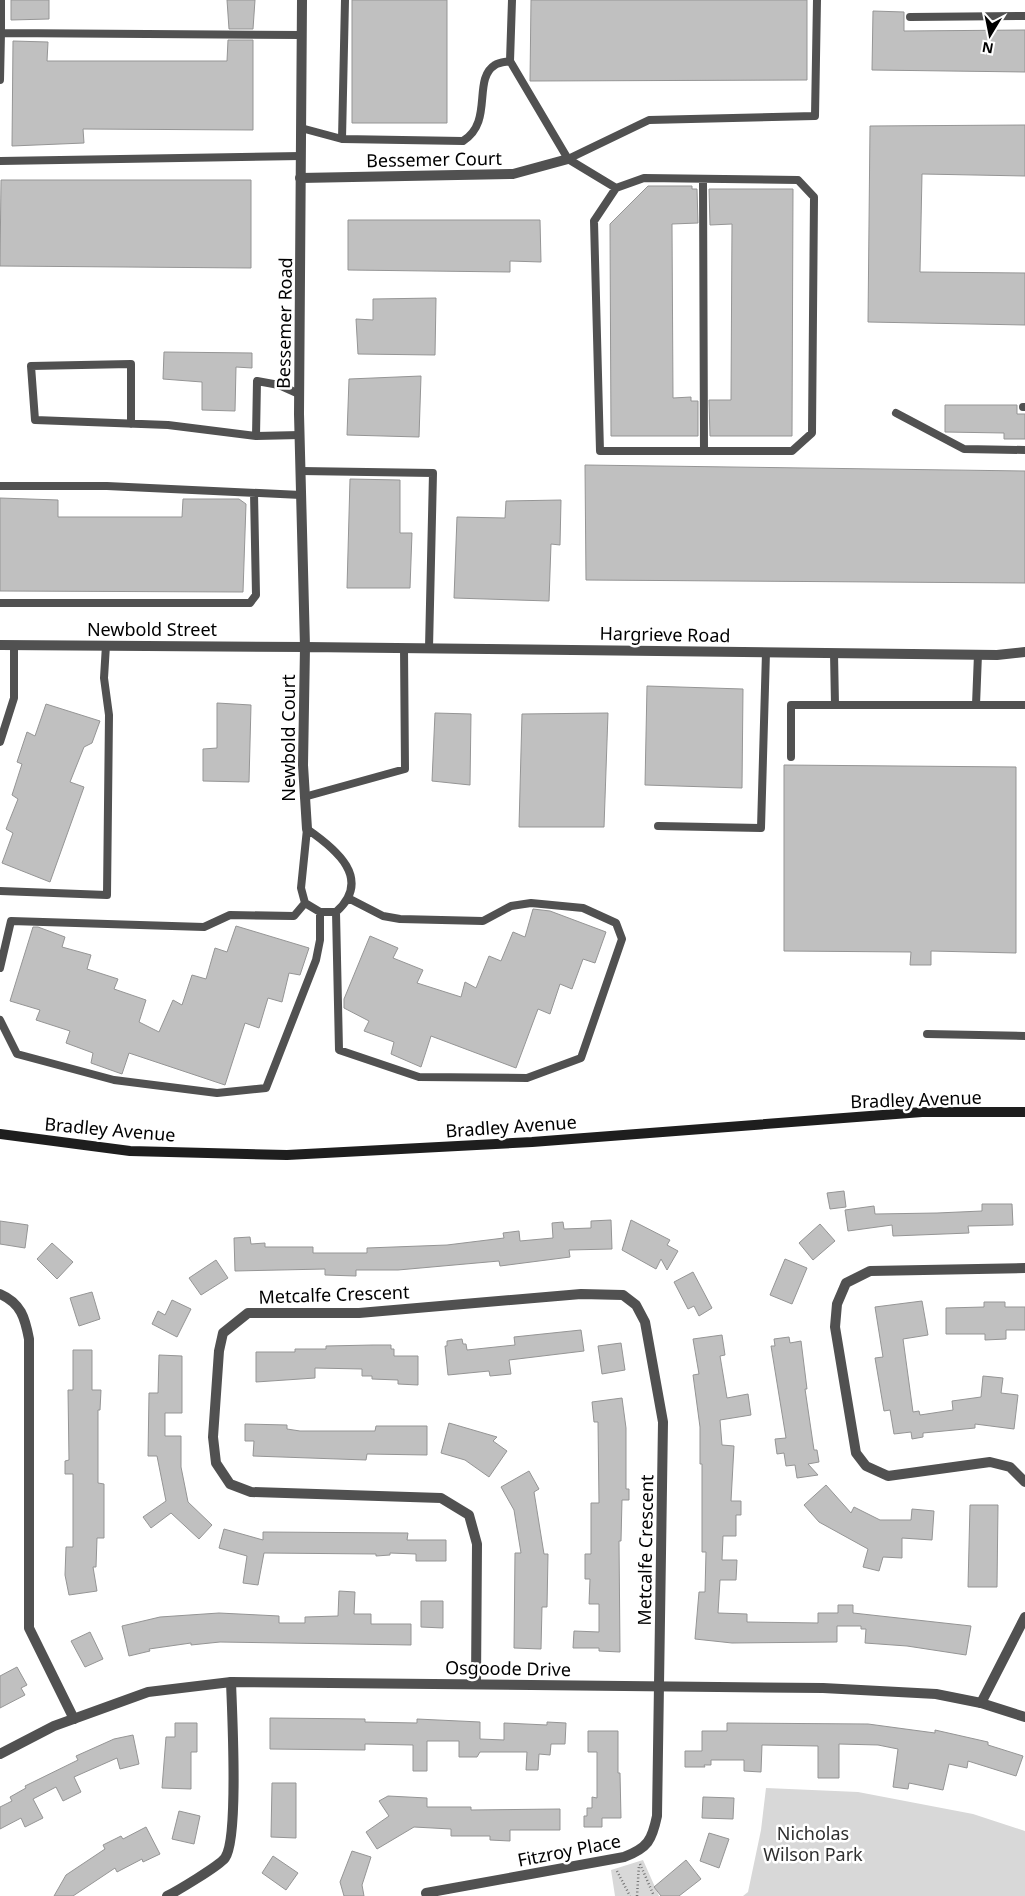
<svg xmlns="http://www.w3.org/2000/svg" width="1025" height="1896" font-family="'Noto Sans',sans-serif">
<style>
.green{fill:#d8d8d8}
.building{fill:#c0c0c0;stroke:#959595}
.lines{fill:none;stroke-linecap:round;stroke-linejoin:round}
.path{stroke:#737373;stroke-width:2.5;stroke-dasharray:1 2.5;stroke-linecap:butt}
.service{stroke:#515151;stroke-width:8}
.minor{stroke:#515151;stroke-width:10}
.tertiary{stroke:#515151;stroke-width:10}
.secondary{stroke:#1e1e1e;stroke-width:10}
.labels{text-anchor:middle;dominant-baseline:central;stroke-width:5;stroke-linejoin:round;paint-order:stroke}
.street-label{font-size:18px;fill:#000;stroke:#fff}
.park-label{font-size:18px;fill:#2f2f2f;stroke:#fff}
</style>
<rect width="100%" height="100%" fill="#fff"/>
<path class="green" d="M766,1788L858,1792L973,1814L1025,1831V1896H743L748,1892L761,1830Z
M643,1860L659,1896H615L611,1870Z"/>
<path class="building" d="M11,0H49V19L11,20Z
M227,0H255L253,29H229Z
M352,0H447V123H352Z
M531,0H807V80L530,81Z
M873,11L904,12V31L1025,30V72L872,70Z
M228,40H253V130L83,129L84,143L12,146L13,41L48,42L47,61H227Z
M1025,125V176L922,174L920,272L1025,273V325L868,322L870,126Z
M1,180H251V268L0,266Z
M648,186H692V189H697L698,223L672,224L673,398L691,397V401H698V436H611L610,224Z
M709,189H793L792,436H710L709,400H731L732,224L710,225Z
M348,220H540L541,262L510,261V272L348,270Z
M436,298L435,355L358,354L356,319L373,320V299Z
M164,352L252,353V368L236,367L235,411L202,410V382L163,379Z
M421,376L419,437L347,435L349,379Z
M945,405H1017V414H1025V439H1004V433L945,432Z
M585,465L1025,471V583L586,580Z
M350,479L400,480V533H412L410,588H347Z
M0,498L58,500V517H182L183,499H239L246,504L243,592L0,591Z
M561,500L560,545L551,544L549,601L454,598L457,517L505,518L506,501Z
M647,686L743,689L742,788L645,785Z
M217,703L251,705L249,782L203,781V749L217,748Z
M46,704L100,721L92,743L84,747L70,782L84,787L50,882L2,863L13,833L6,829L18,799L12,795L22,764L17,762L27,732L35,736Z
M435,713L471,714L470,785L432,781Z
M608,713L604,827H519L522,714Z
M784,765L1016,767V953L931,951V965H910L911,952L784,951Z
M533,909L550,911L606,932L595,963L583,959L572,989L560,984L550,1014L538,1009L516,1068L431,1036L421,1067L391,1054L394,1042L364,1031L369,1021L344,1008V999L370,936L398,948L393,958L423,970L417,983L461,997L465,982L476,988L489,956L501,961L513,932L525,937Z
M236,926L309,948L300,975L289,973L282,1002L268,998L259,1028L245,1023L225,1085L129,1053L122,1074L91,1063L93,1053L66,1043L70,1031L36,1020L40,1010L10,1001L33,927H38L65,937L62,947L91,955L87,969L118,979L114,989L146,1000L139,1022L159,1032L173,1000L182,1005L192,975L206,979L215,948L227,952Z
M844,1191L846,1207L830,1209L827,1193Z
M982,1204H1012L1013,1225L968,1226L969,1233L893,1236L892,1225L848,1231L845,1210L874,1206L875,1214L937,1213L982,1211Z
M611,1220L612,1249L569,1250L570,1257L500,1266L499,1261L398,1270H356V1276L325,1275V1269L235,1271L234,1238L250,1237L251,1244L265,1243V1247H313V1253H367V1248L447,1245L504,1238L503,1233L519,1231L520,1241L553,1238L552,1223L563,1222L564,1229L591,1228V1221Z
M631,1220L670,1240L667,1245L678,1251L667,1270L661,1259L656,1269L622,1250Z
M0,1221L28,1225L25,1248L0,1244Z
M820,1224L835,1241L813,1260L799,1243Z
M52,1243L73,1262L57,1279L37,1259Z
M785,1259L807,1268L792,1304L770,1295Z
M216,1260L228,1278L201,1295L189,1278Z
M693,1272L712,1308L699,1316L694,1306L688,1309L674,1282Z
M92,1292L100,1319L79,1326L70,1298Z
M172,1300L191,1309L177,1337L152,1324L158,1311L165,1315Z
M922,1301L928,1335L903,1339L913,1412L919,1411L920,1415L953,1410L952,1401L981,1397L983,1376L1003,1378L1001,1393L1018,1395L1014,1429L975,1424V1428L923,1433V1437L912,1439L911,1432L894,1434L890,1410L884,1411L875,1358L883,1357L875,1307Z
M984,1302H1005V1307H1025V1330H1006V1339L985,1340V1334H946V1308L984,1307Z
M581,1330L584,1351L509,1360L511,1374L490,1376L489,1371L448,1375L445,1346H447V1341L462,1339L463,1344H466L467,1350L515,1345L514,1337Z
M722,1335L725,1355L720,1356L727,1398L748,1394L751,1415L720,1420L722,1445L734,1446L731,1501H741V1515H736V1536H723L722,1560H737L736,1580H720L718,1613L747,1614V1622L818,1623V1613H838V1605H853V1613L971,1626L966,1655L907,1646L865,1643L866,1629H861V1626H837V1642L732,1643L695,1639L699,1592H705L706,1552H702V1464H700V1427L693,1375L699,1374L693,1339Z
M789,1337L790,1343L801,1341L807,1389H805L814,1450H817L819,1462L808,1464L818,1475L797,1478L795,1465L786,1466L784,1453L777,1454L775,1439L786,1438L771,1346H775L774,1339Z
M621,1343L625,1370L602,1374L598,1346Z
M373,1345H391V1349H394V1356H418V1385L398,1384V1380L372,1379V1376H362V1369L315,1368V1378L256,1382V1352H295V1349H326V1346Z
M73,1350H92V1390H101L100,1410H98V1483L104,1484V1538H97L96,1567H93L97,1591L69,1595L65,1575L66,1547H73V1474H65V1461L69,1460L68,1390H73Z
M159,1355L182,1356V1413H165V1436H181V1467L188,1502L212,1525L199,1539L171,1513L151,1528L143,1517L166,1501L157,1456H148L149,1393H158Z
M622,1398L626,1428V1489H629V1500H622L621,1541H619L620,1652L599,1651V1648H573L574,1631L599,1632V1604H589L590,1579H585V1554H591V1503H599L598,1422H594L592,1402Z
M449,1423L497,1437L493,1441L507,1451L489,1477L465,1460L441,1453Z
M245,1424L287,1425V1429L300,1431H375L376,1426H427V1455L367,1454L366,1460L253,1456L254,1441H245Z
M529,1471L539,1489L534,1492L544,1554H548L547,1607H542L541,1649L514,1648L515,1553H521L514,1510L501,1487Z
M826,1485L851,1513L854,1507L880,1520H911L912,1509L934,1511L932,1540L902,1538V1558L883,1557L879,1571L863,1567L868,1549L819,1522L804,1505Z
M970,1505H998L997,1587H968Z
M224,1529L263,1540V1532L408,1533L407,1540H446V1561H416V1554L390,1553V1555L376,1556V1554L264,1553L258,1585L243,1583L247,1556L219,1548Z
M339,1591L355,1592L354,1614H371V1624H411V1645L220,1642L191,1645V1643L149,1649L150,1651L129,1656L122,1626L160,1617L219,1613L279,1616V1623H305V1617L338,1616Z
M421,1601H443V1628L421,1627Z
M90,1632L103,1659L85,1667L71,1641Z
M17,1667L27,1685L21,1688L25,1695L0,1708V1676Z
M270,1718L365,1719V1722L417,1723V1719L480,1722V1739L504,1740V1723L547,1725V1722L566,1723L565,1744H551L550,1755L539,1754L538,1770H526L527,1752H480L477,1757H459V1741H427V1771H413V1745L365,1744V1750L270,1749Z
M175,1723H197V1752H191V1789L162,1788L166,1737H175Z
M727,1723L868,1724L935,1733V1730L988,1742V1745L1023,1756L1016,1776L968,1761L967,1768L949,1764L943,1790L909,1783L908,1789L893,1787L898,1749L878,1745L839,1744V1778H818V1746L762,1745L761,1772L744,1771V1760H711V1765H704L705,1767H685V1751H702V1731H727Z
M588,1731H618V1773H620L621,1818H602V1827H584V1816H587V1808H592V1797L597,1798V1752H588Z
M133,1735L139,1764L120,1769L117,1758L74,1777L81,1792L63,1801L56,1787L33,1799L43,1818L25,1827L21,1818L0,1829V1807L12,1801L10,1797L26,1788L25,1786L78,1760L76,1756L114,1739Z
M272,1783H296V1838L271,1837Z
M388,1796L427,1798V1807H471V1810L560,1809V1830H510V1841L490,1840V1836H451V1829L414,1827L377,1849L366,1832L389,1816L379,1801Z
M703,1797L734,1798L733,1819L702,1818Z
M179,1811L200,1816L194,1844L172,1839Z
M146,1827L160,1854L143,1862L142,1859L117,1872L115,1868L73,1896H54L66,1875L105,1849L103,1845L121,1836L123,1839Z
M709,1833L729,1839L719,1868L700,1861Z
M352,1851L371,1857L362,1885L364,1896H344L340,1882Z
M273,1856L298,1873L286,1890L262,1873Z
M686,1860L701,1879L679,1896H661L654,1887Z"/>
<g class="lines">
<path class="path" d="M640,1864L654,1896
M617,1871L630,1896
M637,1896L639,1865"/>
<path class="service" d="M1,0V33L302,35
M512,0L510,61L568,159L616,188L644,178L798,180L814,197L812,433L792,451H600L594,221L616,188
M910,17L1025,16
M0,80L1,33
M301,128L342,139L463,141C494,122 472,79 495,65C499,62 506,62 510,61
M342,139L345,0
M568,159L649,120L815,116L817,0
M0,161L301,156
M703,179L704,451
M299,394L279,385L257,381L256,436L300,435
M1023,407H1025
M896,413L964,449L1025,450
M131,424V364L31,366L35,420L168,425L256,436
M301,471L433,473L429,648
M0,486H107L301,495
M0,603H250L256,595L254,493
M834,653L835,705
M976,705L978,654
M0,742L14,698V645
M791,757V705H1025
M304,797L405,769L404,648
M658,826L761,828L766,652
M307,829C336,849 373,879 336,912H320L305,903L301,888Z
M0,891L107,895L109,715L104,678L106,645
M336,912L339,1050L419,1077L527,1078L581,1058L622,939L616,923L583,908L531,903L511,906L483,921L400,919L383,916L348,898
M0,968L11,921L204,927L230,915L294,916L305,903
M0,1020L17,1054L114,1080L217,1093L266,1088L316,960L320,940V912
M927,1034L1025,1036"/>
<path class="minor" d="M300,178L513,174L568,159
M307,829L303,765L305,647L997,655L1025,652
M1025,1268L870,1271L846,1283L837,1304L835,1327L856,1453L866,1466L888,1476L990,1462L1010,1467L1025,1482
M0,1294C21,1303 25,1318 29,1339V1628L74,1719
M981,1703L1025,1617
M426,1893L624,1857C648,1848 652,1840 657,1816L663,1422L645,1322L636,1305L623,1295L581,1294L359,1313H248L223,1333L219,1351L213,1437L216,1463L230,1484L251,1492L441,1498L469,1515L477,1544L476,1684
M167,1896C177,1891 219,1866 225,1858C239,1839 232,1712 231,1682"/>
<path class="tertiary" d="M0,645L305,647L299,414L302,0
M0,1754L54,1726L148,1692L231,1682L823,1688L936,1694L981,1703L1025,1717"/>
<path class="secondary" d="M0,1134L130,1151L287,1155L532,1142L922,1112H1025"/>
</g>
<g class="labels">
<g class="street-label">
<text transform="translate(434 159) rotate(-1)">Bessemer Court</text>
<text transform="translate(284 323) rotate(-89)">Bessemer Road</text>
<text x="152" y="629">Newbold Street</text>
<text transform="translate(665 634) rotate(1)">Hargrieve Road</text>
<text transform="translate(288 738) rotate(-90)">Newbold Court</text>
<text transform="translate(916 1099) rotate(-2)">Bradley Avenue</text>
<text transform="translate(511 1126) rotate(-4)">Bradley Avenue</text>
<text transform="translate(110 1129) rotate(5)">Bradley Avenue</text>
<text transform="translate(334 1294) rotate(-2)">Metcalfe Crescent</text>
<text transform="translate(645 1550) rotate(-89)">Metcalfe Crescent</text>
<text transform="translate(508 1668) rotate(1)">Osgoode Drive</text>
<text transform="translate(569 1850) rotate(-11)">Fitzroy Place</text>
</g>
<g class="park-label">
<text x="813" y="1833">Nicholas<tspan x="813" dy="21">Wilson Park</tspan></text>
</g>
</g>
<g transform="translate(990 35) rotate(190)" stroke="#ffffff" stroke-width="4" paint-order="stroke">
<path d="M0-4L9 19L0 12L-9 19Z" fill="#000000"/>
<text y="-8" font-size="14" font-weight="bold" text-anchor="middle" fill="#000000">N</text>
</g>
</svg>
